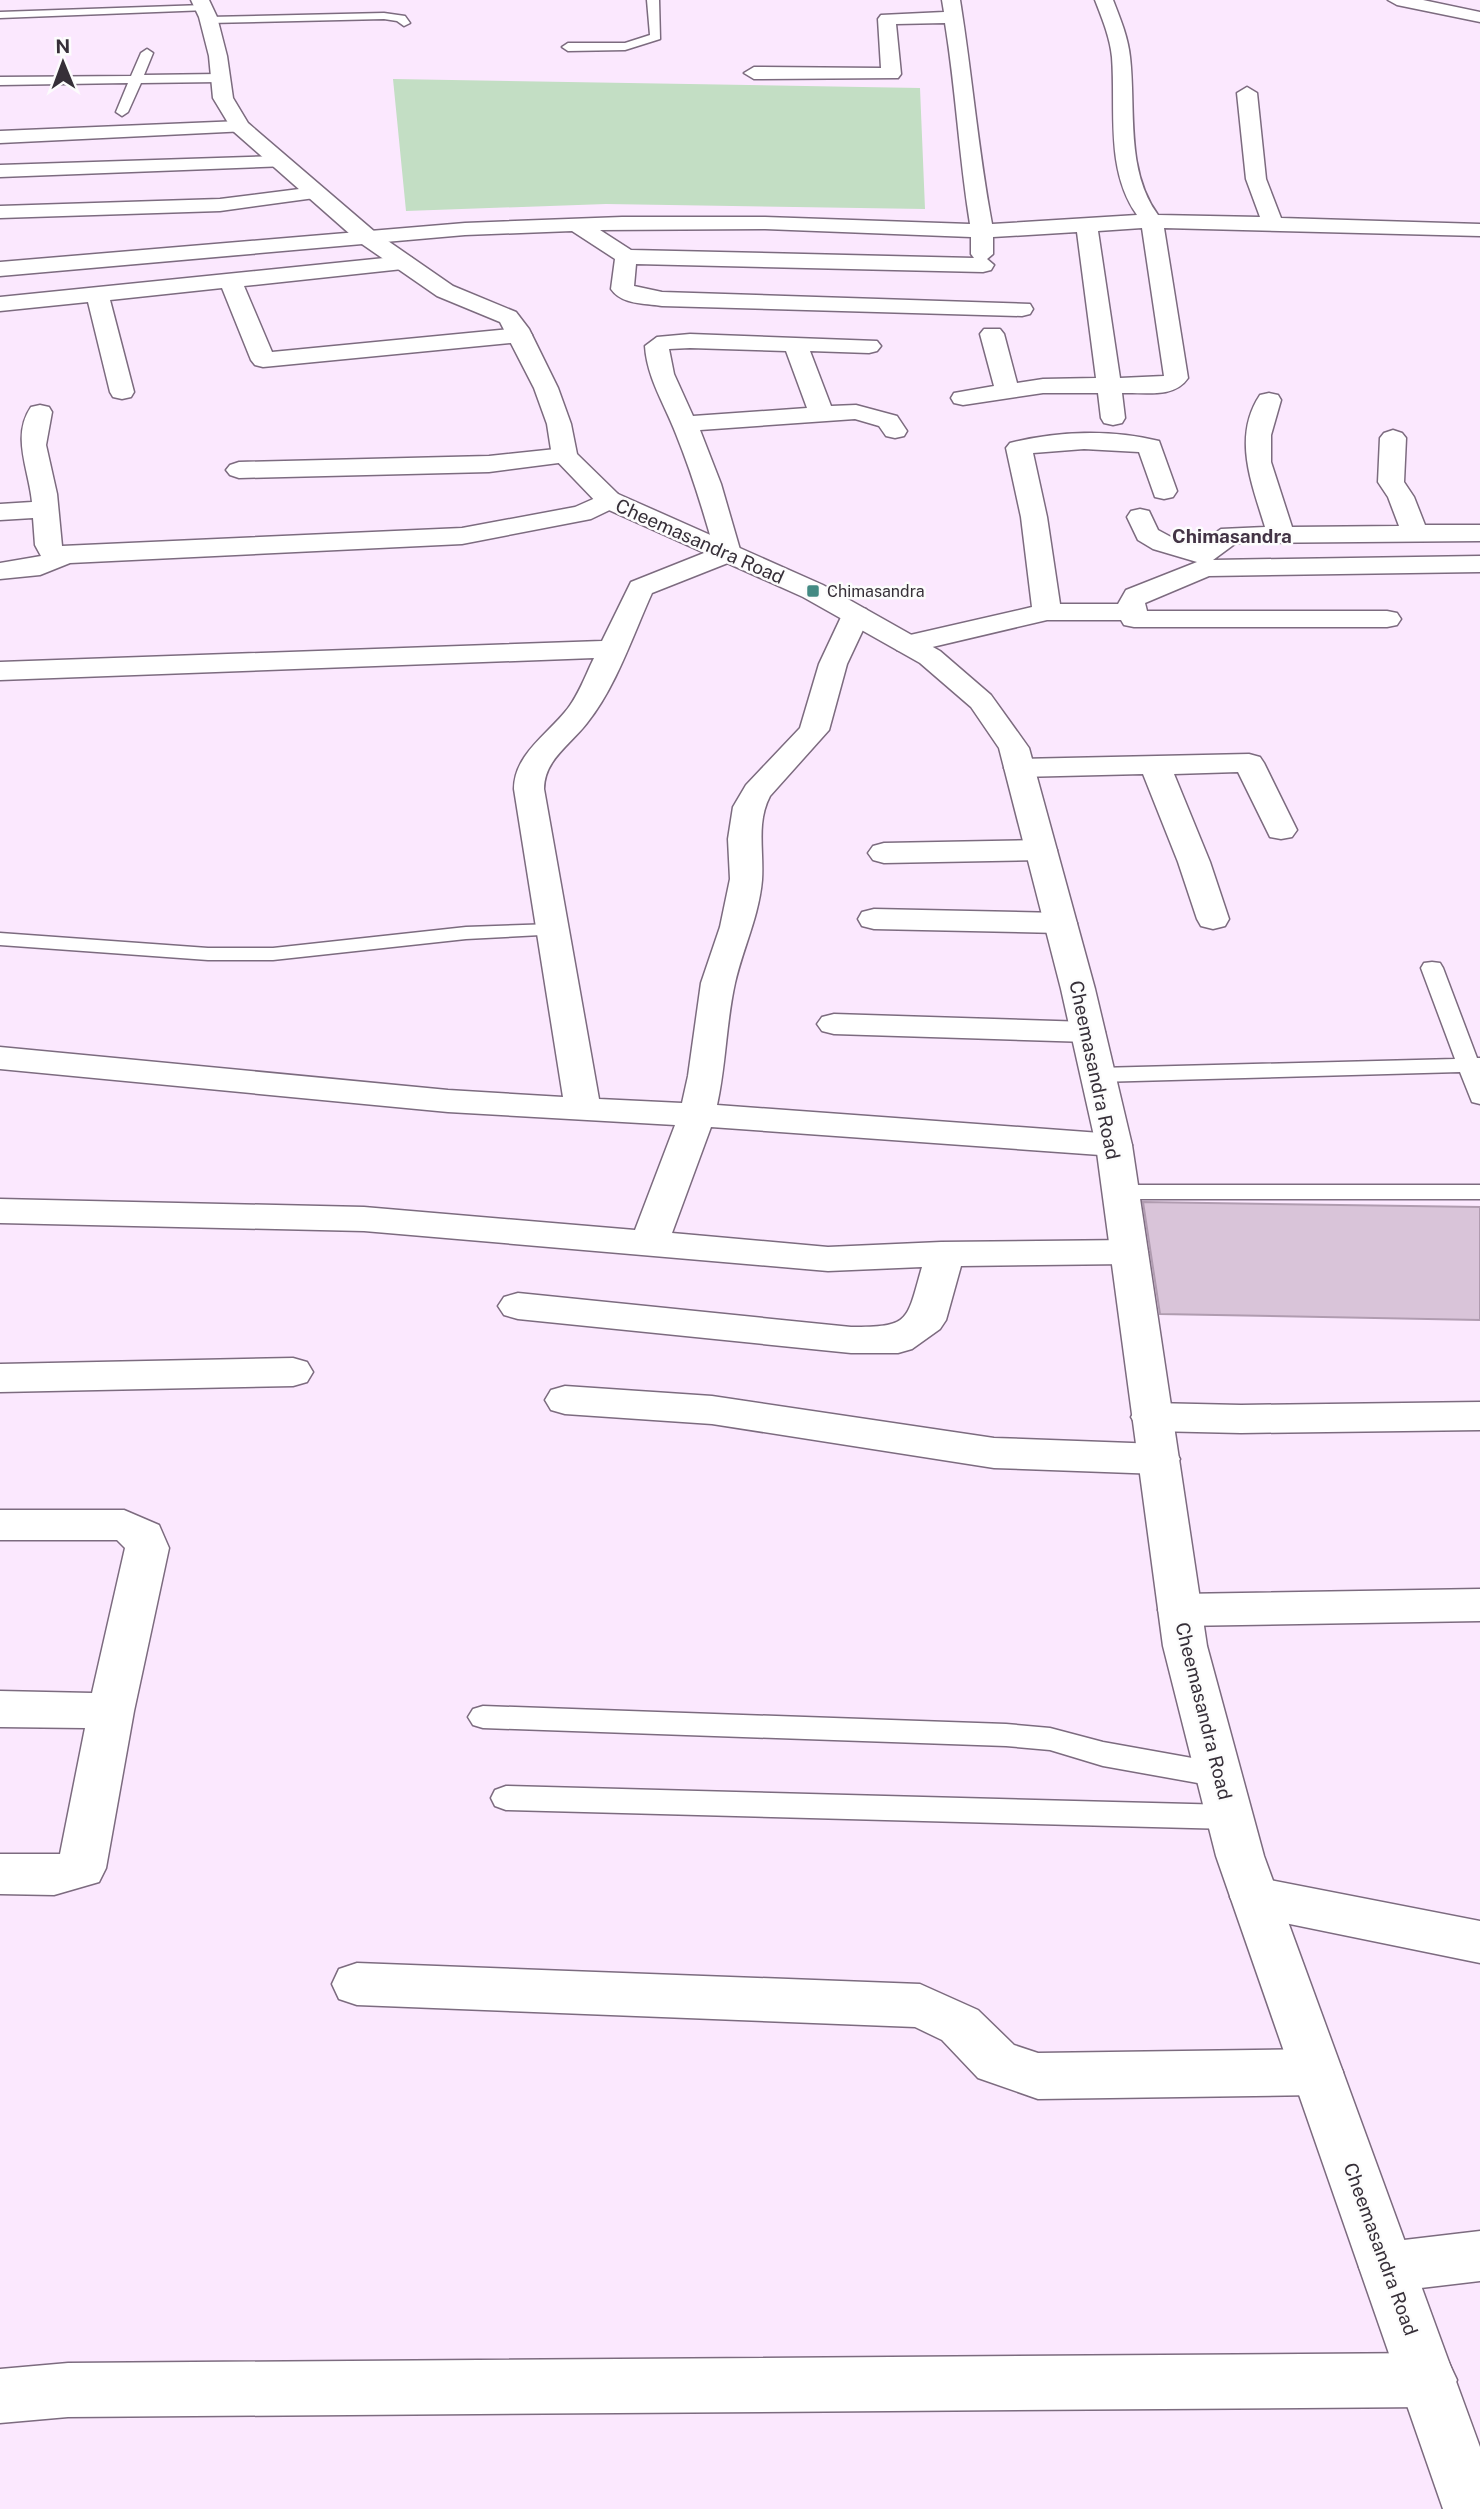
<svg xmlns="http://www.w3.org/2000/svg" width="1480" height="2509" font-family="'Public Sans',sans-serif">
<style>
.green{fill:#c3dec4}
.building{fill:#d9c4d9;stroke:#b09cb0;stroke-width:2}
.lines{fill:none;stroke-linecap:round;stroke-linejoin:round}
.service-casing{stroke:#7c6b7f;stroke-width:3}
.minor-casing{stroke:#7c6b7f;stroke-width:3}
.tertiary-casing{stroke:#7c6b7f;stroke-width:3}
.service{fill:#fff;fill-rule:evenodd}
.minor{fill:#fff;fill-rule:evenodd}
.tertiary{fill:#fff;fill-rule:evenodd}
.poi-dot{fill:#438a83;stroke:#fcfcfc;stroke-width:2.5}
.labels{text-anchor:middle;dominant-baseline:central;stroke-width:5;stroke-linejoin:round;paint-order:stroke}
.far-poi-label{font-size:16px;fill:#362f38;stroke:#fcfcfc;text-anchor:start}
.far-quarter-label{font-size:19px;font-weight:bold;fill:#433445;stroke:#fcfcfc}
.street-label{font-size:19px;fill:#362f38;stroke:#fcfcfc}
</style>
<rect width="100%" height="100%" fill="#fbe8fe"/>
<path class="green" d="M393,79L920,88L925,209L606,204L406,211Z"/>
<path class="building" d="M1143,1202L1480,1207V1320L1160,1314Z"/>
<g class="lines">
<g class="service-casing">
<path id="service" d="M647,0H659L660,39L625,50L568,51L562,47L568,43H625L650,35Z
M204,5L208,6V10L0,18V12Z
M384,13L405,16L410,23L404,26L397,21L384,19L209,23L203,20L209,17Z
M147,49L153,53L144,75L219,74L225,78L219,82L141,83L128,112L122,116L116,112L128,83L0,85V77L131,76L141,53Z
M553,924L560,926L564,930L560,934L466,939L273,960H208L0,945V933L208,948H273L466,927Z
M1432,962L1440,963L1443,968L1477,1058H1480V1104L1472,1102L1460,1072L1098,1082L1090,1080L1087,1075L1090,1070L1098,1068L1455,1059L1421,968L1424,963Z
M1120,1185H1480V1199H1120L1112,1197L1108,1192L1112,1187Z
M483,1706L1006,1724L1050,1728L1103,1742L1220,1763L1231,1767L1235,1775L1231,1783L1220,1787L1103,1766L1050,1750L1006,1746L483,1728L473,1725L468,1717L473,1709Z
M506,1786L1230,1805L1241,1808L1245,1817L1241,1826L1230,1829L506,1810L495,1806L491,1798L495,1790Z"/>
</g>
<g class="minor-casing">
<path id="minor" d="M942,0H960C972,74 978,150 992,224L1137,215C1105,170 1116,110 1112,57C1110,37 1102,18 1095,0H1113C1120,18 1128,37 1130,57C1136,109 1125,170 1158,215L1260,217L1246,179L1237,93L1247,87L1257,93L1266,179L1281,218L1480,224V236L1164,228L1188,378C1174,399 1144,392 1122,393L1125,418L1122,423L1113,425L1104,423L1101,418L1098,393H1043L963,405L954,403L951,398L954,393L994,386L980,334L984,329H1000L1004,334L1017,383L1043,379L1096,378L1077,232L993,237V254L987,259L994,265L991,270L983,272L636,264L634,286L662,292L1030,304L1033,309L1030,314L1022,316L662,306C644,303 622,305 611,289L615,259L572,231L465,235L0,276V262L465,223L622,217H765L970,224C959,157 956,90 945,23L896,24L901,74L898,78L754,79L744,73L754,67L881,68L878,19L881,15L944,12ZM1142,228L1164,376L1120,378L1098,231ZM765,229L971,237V254L974,258L631,250L600,230Z
M1388,0H1423L1480,12V22L1397,5Z
M240,121L247,123L250,127L247,131L0,143V131Z
M280,156L287,158L290,162L287,166L0,177V165Z
M315,187L322,189L326,193L322,197L220,211L0,218V206L220,199Z
M404,256L412,258L415,263L412,268L244,286L272,352L520,328L528,330L532,335L528,340L520,342L263,367L255,365L251,360L222,288L110,300L134,392L131,397L122,399L113,397L110,392L88,302L0,311V297Z
M690,334L877,341L881,346L877,351L869,353L810,351L831,406L856,405L897,416L907,431L904,436L895,438L886,436L879,426L855,419L700,430L721,484L741,553L738,559L652,593C633,635 616,687 587,723C570,745 544,760 544,789L599,1099L682,1103L688,1076L701,983L720,927L730,879L728,839L733,807L746,785L800,728L819,664L842,615L846,609L856,607L866,609L870,615L847,664L829,730L770,796C756,823 764,850 762,880C759,916 743,948 735,983C726,1023 726,1065 717,1105L1114,1134L1127,1137L1132,1145L1127,1153L1114,1156L711,1127L672,1233L828,1247L941,1242L1129,1240L1143,1243L1148,1252L1143,1261L1129,1264L961,1266L946,1320L940,1329L912,1349L898,1353H851L518,1319L504,1315L498,1306L504,1297L518,1293L851,1327C911,1327 906,1322 922,1267L828,1271L364,1231L0,1223V1199L364,1207L635,1230L675,1125L448,1112L0,1069V1047L448,1090L563,1097L514,789C514,756 545,736 565,712C578,697 585,676 594,658L0,680V662L602,641L631,582L714,549C703,510 691,471 676,434C665,405 647,378 645,346L657,337ZM690,348L786,351L807,408L693,416L674,374L669,349Z
M1269,393L1278,395L1281,400L1271,435V462L1292,527L1399,526L1388,497L1378,482L1380,438L1384,433L1393,430L1402,433L1406,438L1404,482L1414,497L1425,525H1480V541L1236,543L1213,560L1480,556V572L1209,576L1145,603L1147,611H1387L1397,613L1401,619L1397,625L1387,627H1134L1124,625L1121,620H1047L907,653L897,650L893,644L897,638L1032,607L1021,517L1006,448L1010,443C1057,431 1111,429 1159,441L1177,491L1173,497L1164,499L1155,497L1139,452L1084,449L1033,453L1047,517L1060,604H1118L1126,590L1197,562L1153,549L1138,540L1127,517L1131,511L1140,509L1149,511L1158,530L1171,537L1198,545L1221,529L1265,527C1252,484 1232,437 1260,395Z
M40,405L49,407L52,412L46,445L57,494L62,546L462,528L575,507L609,492L618,494L622,500L618,506L591,519L462,544L70,563L40,575L0,579V563L41,556L35,545L33,518L0,520V504L32,502C29,470 11,436 31,407Z
M565,448L574,451L578,456L574,461L489,472L239,478L230,475L226,470L230,465L239,462L489,456Z
M1249,754L1260,757L1264,763L1297,830L1292,837L1281,839L1270,837L1238,772L1174,774L1210,862L1229,919L1225,926L1213,929L1201,926L1197,919L1178,862L1143,774L1019,777L1008,774L1004,768L1008,762L1019,759Z
M1041,840L1052,843L1057,850L1052,857L1041,860L884,863L873,860L868,853L873,846L884,843Z
M874,909L1060,913L1072,916L1077,923L1072,930L1060,933L874,929L862,926L858,919L862,912Z
M834,1014L1088,1022L1100,1025L1105,1032L1100,1039L1088,1042L834,1034L822,1031L817,1024L822,1017Z
M293,1358L307,1362L313,1372L307,1382L293,1386L0,1392V1364Z
M565,1386L712,1396L994,1438L1159,1444L1174,1449L1180,1459L1174,1469L1159,1474L994,1468L712,1424L565,1414L551,1410L545,1400L551,1390Z
M1480,1402V1430L1241,1433L1152,1431L1137,1427L1131,1417L1137,1407L1152,1403L1241,1405Z
M0,1510H124L159,1525L169,1548L134,1711L106,1868L99,1882L54,1895L0,1894V1854H60L85,1728L0,1727V1691L92,1693L125,1548L117,1540H0Z
M1480,1589V1621L1180,1626L1164,1622L1158,1610L1164,1598L1180,1594Z
M1255,1877L1480,1921V1963L1255,1917L1238,1911L1230,1897L1238,1883Z
M357,1963L920,1984L978,2010L1014,2045L1038,2053L1317,2049L1335,2056L1343,2072L1335,2088L1317,2095L1038,2099L978,2078L942,2040L915,2027L357,2005L339,1999L332,1984L339,1969Z
M1480,2231V2281L1387,2292L1367,2285L1359,2267L1367,2249L1387,2242Z
M1428,2353L1448,2361L1457,2380L1448,2399L1428,2407L68,2417L0,2423V2369L68,2363Z"/>
</g>
<g class="tertiary-casing">
<path id="tertiary" d="M191,0H209L217,17L227,56L233,98L248,123L375,232L453,286L516,312L529,329L558,388L571,424L577,454L618,494L823,585L940,651L991,695L1029,748L1095,989L1132,1145L1207,1646L1264,1856L1480,2447V2509H1443L1216,1856L1163,1646L1096,1145L1061,989L999,748L971,707L920,663L803,597L600,506L552,456L547,424L534,388L500,322L437,296L359,242L233,131L213,98L209,56L199,17Z"/>
</g>
<use href="#service" class="service"/>
<use href="#minor" class="minor"/>
<use href="#tertiary" class="tertiary"/>
</g>
<rect class="poi-dot" x="806" y="584" width="14" height="14" rx="3.5"/>
<g class="labels">
<g class="far-poi-label">
<text x="827" y="591">Chimasandra</text>
</g>
<g class="far-quarter-label">
<text x="1232" y="536">Chimasandra</text>
</g>
<g class="street-label">
<text transform="translate(700 541) rotate(24)">Cheemasandra Road</text>
<text transform="translate(1095 1070) rotate(78)">Cheemasandra Road</text>
<text transform="translate(1204 1711) rotate(76)">Cheemasandra Road</text>
<text transform="translate(1381 2249) rotate(70)">Cheemasandra Road</text>
</g>
</g>
<g transform="translate(63 63) rotate(359)" stroke="#fcfcfc" stroke-width="5" paint-order="stroke">
<path d="M0-5L12 26L0 18L-12 26Z" fill="#362f38"/>
<text y="-10" font-size="19" font-weight="bold" text-anchor="middle" fill="#362f38">N</text>
</g>
</svg>
